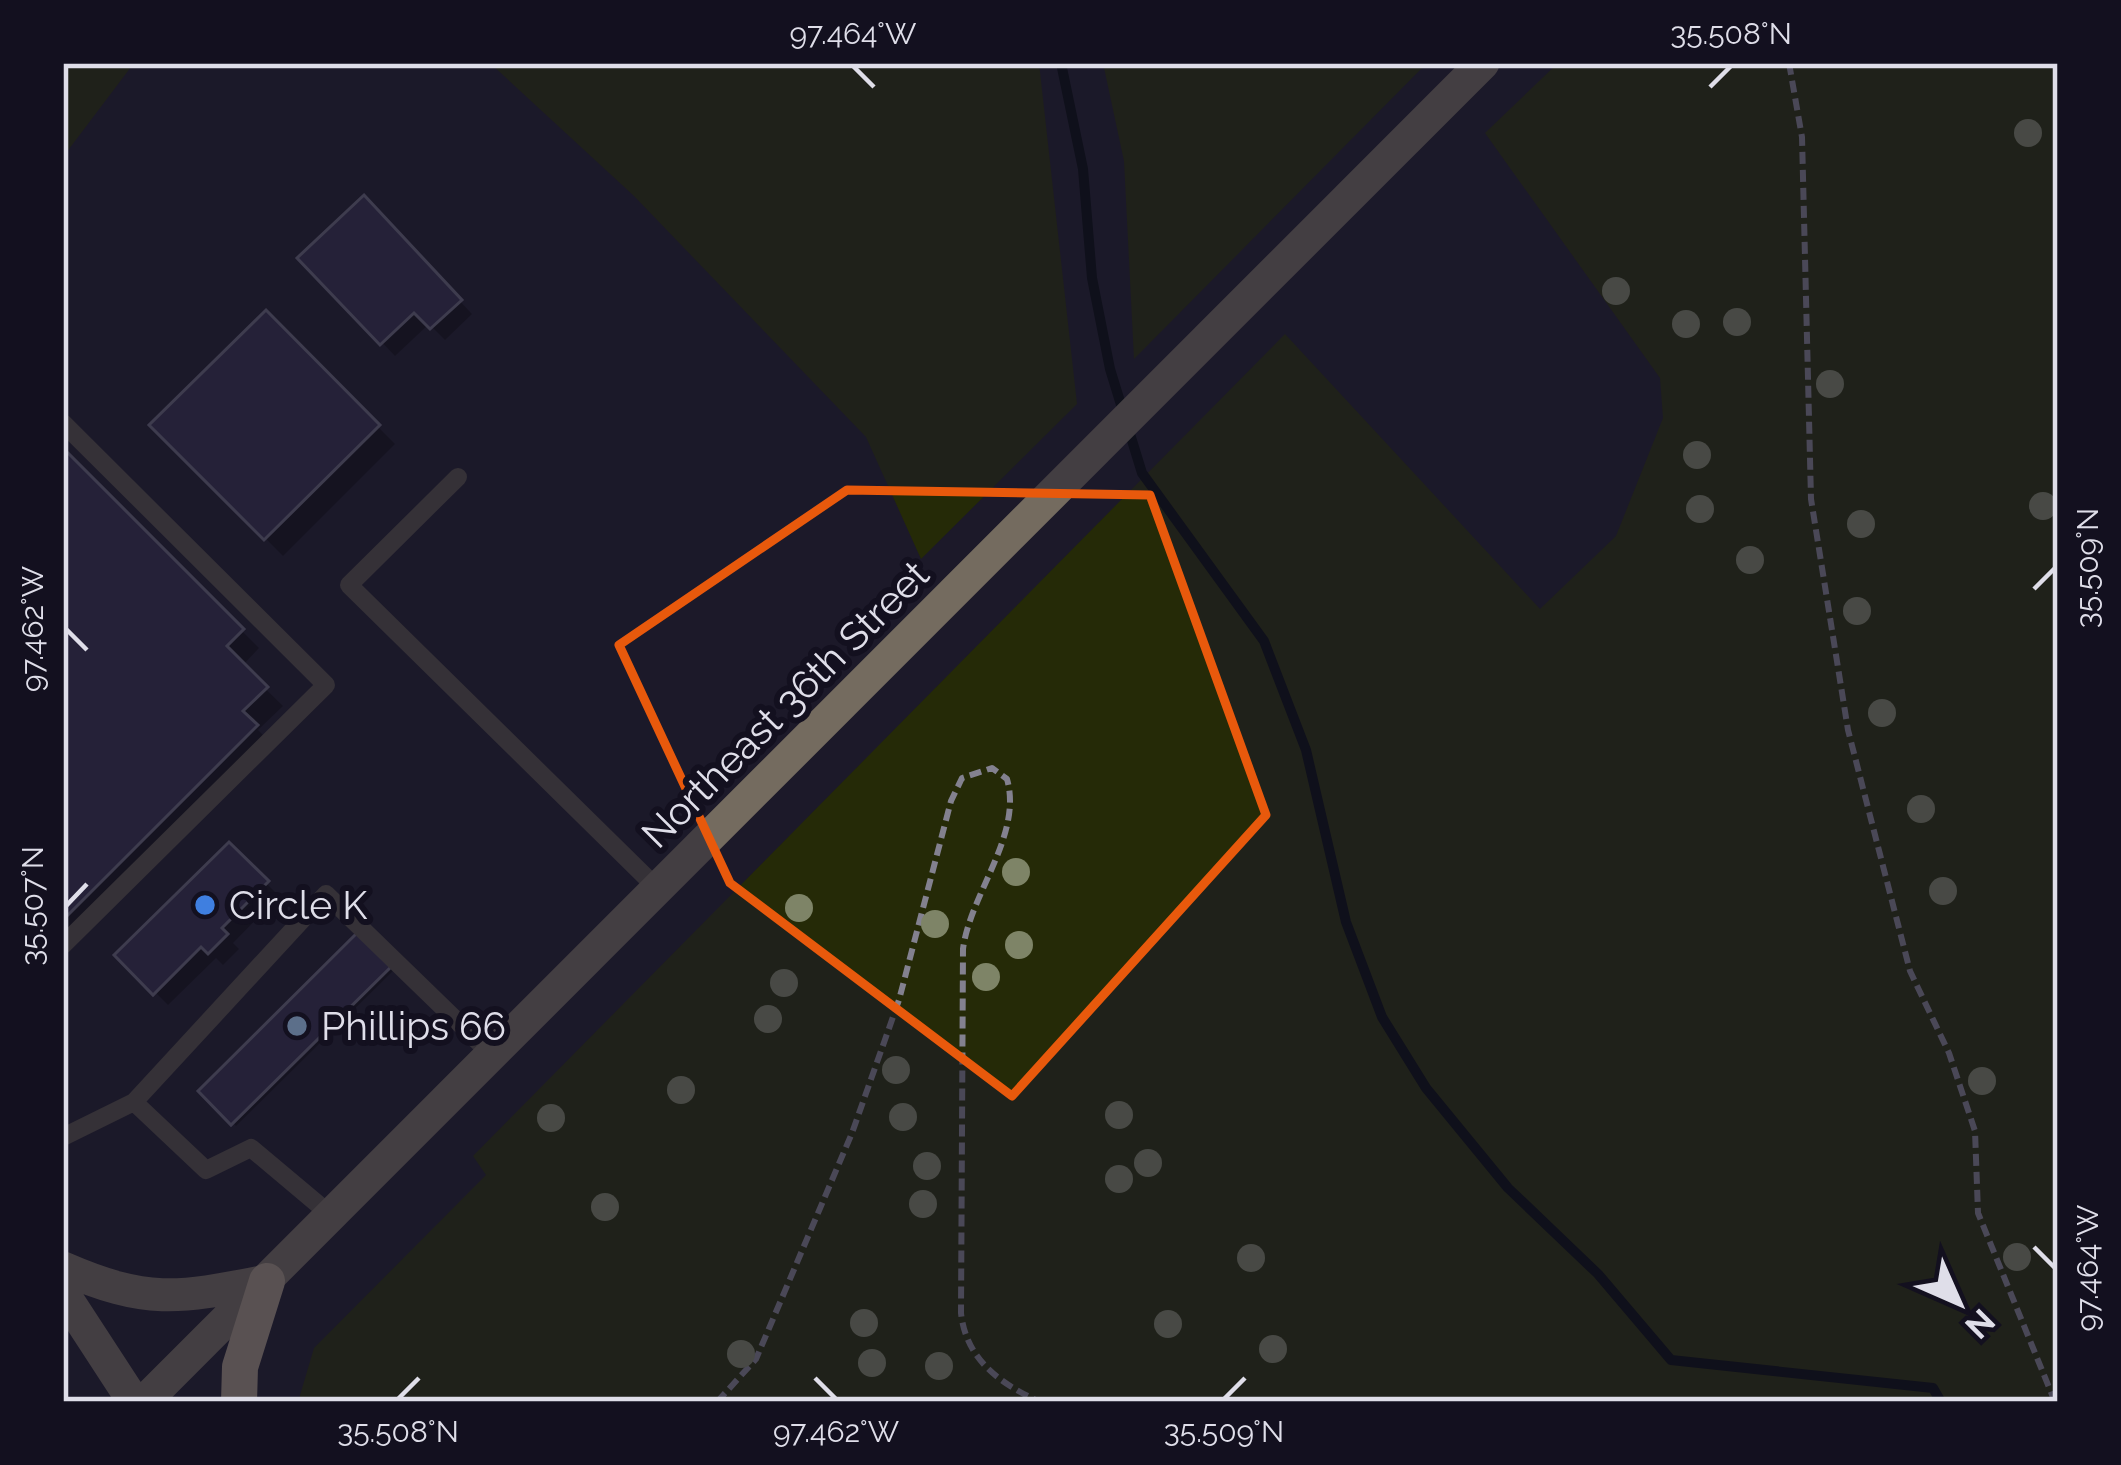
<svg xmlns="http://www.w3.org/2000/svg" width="2121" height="1465" font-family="Raleway,sans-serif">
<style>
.green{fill:#252a07}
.shadow{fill:#0007}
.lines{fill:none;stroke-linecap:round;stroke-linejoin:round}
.stream{stroke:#000609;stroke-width:10}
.building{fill:#322c4b;stroke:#69667a;stroke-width:3}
.path{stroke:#83818f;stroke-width:6;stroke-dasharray:12 6;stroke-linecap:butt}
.service{stroke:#544e47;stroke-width:18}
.secondary{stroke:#746b5f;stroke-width:33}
.motorway{stroke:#a49583;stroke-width:36}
.tree{fill:#7e8467}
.marked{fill:none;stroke:#e8590c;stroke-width:9;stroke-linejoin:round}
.ticks{fill:none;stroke:#dfdee9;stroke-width:4.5}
.shop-dot{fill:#3f7fe0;stroke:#13101f;stroke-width:4.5}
.service-dot{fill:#5c6f8a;stroke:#13101f;stroke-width:4.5}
.labels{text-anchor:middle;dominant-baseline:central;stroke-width:12;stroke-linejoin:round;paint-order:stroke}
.street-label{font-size:39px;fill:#dfdee9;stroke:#13101f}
.poi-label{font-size:39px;fill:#dfdee9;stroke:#13101f;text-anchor:start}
.neatline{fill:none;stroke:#dfdee9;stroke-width:4.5}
.ticks-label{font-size:30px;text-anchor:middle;fill:#dfdee9}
</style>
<rect width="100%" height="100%" fill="#1c1929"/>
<path class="green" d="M63,63H134L63,157Z
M490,63H1039L1077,404L921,559L866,437L634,196Z
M1103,63H1427L1134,359L1124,161Z
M1558,63H2058V1402H298L314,1348L486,1175L473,1156L1285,334L1540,609L1616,536L1663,418L1660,378L1485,133Z"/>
<path class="shadow" d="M364,199L472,314L445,340L429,324L395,356L302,258Z
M266,314L395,444L283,556L153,425Z
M63,452L259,648L242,666L283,706L258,730L273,745L63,955Z
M229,846L279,896L233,943L239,949L223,965L216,958L168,1005L118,955Z
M363,931L398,966L236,1126L202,1091Z"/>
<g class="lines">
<path class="stream" d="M1061,63L1083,169L1092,278L1110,369L1142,473L1264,641L1306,750L1346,922L1382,1017L1426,1088L1508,1188L1598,1274L1671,1360L1933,1388L1941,1402"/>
</g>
<path class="building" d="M364,195L462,300L430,329L414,313L380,345L297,258Z
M266,310L380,425L264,540L149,425Z
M63,448L244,629L227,646L268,687L243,711L258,725L63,920Z
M229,842L269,881L222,928L228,934L208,954L201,947L153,995L114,955Z
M363,927L397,961L231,1125L198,1091Z"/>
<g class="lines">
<path class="path" d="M1789,63L1802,137L1811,499L1848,730L1910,971L1949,1053L1975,1131L1978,1213L2055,1402
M717,1402L756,1359L852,1133L899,1000L951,801L962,778L992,768L1007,779C1023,835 970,894 963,949L961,1313C966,1359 999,1383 1040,1402"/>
<path class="service" d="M63,423L326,685L63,945
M458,477L349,585L659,890
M134,1102L206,1170L251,1148L332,1216
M63,1137L134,1102L326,894L492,1055"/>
<path class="secondary" d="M63,1268C148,1305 179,1298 267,1281
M63,1293L134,1402
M144,1402L1483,63"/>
<path class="motorway" d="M239,1402L240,1367L267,1281"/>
</g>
<g class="tree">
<circle cx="2028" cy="133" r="14"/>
<circle cx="1616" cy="291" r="14"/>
<circle cx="1737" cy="322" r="14"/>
<circle cx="1686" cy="324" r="14"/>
<circle cx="1830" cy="384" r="14"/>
<circle cx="1697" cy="455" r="14"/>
<circle cx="2043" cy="506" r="14"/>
<circle cx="1700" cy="509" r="14"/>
<circle cx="1861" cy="524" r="14"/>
<circle cx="1750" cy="560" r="14"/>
<circle cx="1857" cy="611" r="14"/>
<circle cx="1882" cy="713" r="14"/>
<circle cx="1921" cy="809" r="14"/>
<circle cx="1016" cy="872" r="14"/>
<circle cx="1943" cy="891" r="14"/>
<circle cx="799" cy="908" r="14"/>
<circle cx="935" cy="924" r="14"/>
<circle cx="1019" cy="945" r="14"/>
<circle cx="986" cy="977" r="14"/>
<circle cx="784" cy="983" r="14"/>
<circle cx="768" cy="1019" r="14"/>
<circle cx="896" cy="1070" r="14"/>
<circle cx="1982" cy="1081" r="14"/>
<circle cx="681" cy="1090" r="14"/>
<circle cx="1119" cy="1115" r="14"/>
<circle cx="903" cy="1117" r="14"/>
<circle cx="551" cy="1118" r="14"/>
<circle cx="1148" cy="1163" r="14"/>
<circle cx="927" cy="1166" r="14"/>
<circle cx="1119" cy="1179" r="14"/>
<circle cx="923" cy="1204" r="14"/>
<circle cx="605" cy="1207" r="14"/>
<circle cx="2017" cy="1257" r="14"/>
<circle cx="1251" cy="1258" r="14"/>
<circle cx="864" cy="1323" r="14"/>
<circle cx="1168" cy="1324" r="14"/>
<circle cx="1273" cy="1349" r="14"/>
<circle cx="741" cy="1354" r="14"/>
<circle cx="872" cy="1363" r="14"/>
<circle cx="939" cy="1366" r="14"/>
</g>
<path d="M0 0H2121V1465H0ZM847,490L1150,495L1266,815L1012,1096L730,883L619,645Z" fill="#1c1929" fill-opacity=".55" fill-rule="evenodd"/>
<path class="marked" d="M847,490L1150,495L1266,815L1012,1096L730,883L619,645Z"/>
<path class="ticks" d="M853,66L874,87M1710,87L1731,66M2034,589L2055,568M66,629L87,650M66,906L87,884M2034,1247L2055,1268M815,1378L836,1399M398,1399L419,1378M1224,1399L1245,1378"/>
<circle class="shop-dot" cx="205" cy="905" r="12"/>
<circle class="service-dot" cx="297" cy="1026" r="12"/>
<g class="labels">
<g class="street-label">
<text transform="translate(785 704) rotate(-45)">Northeast 36th Street</text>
</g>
<g class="poi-label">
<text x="229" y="905">Circle K</text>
<text x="321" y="1026">Phillips 66</text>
</g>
</g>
<rect width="2121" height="1465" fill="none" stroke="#13101f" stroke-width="132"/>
<g transform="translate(1959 1303) rotate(135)" stroke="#13101f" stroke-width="9" paint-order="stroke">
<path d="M0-9L21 45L0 30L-21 45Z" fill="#dfdee9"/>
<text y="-18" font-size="33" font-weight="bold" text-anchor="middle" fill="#dfdee9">N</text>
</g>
<rect x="66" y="66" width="1989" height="1333" class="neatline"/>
<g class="ticks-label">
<text x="853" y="44">97.464°W</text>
<text x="1731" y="44">35.508°N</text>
<text transform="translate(2088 568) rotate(-90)" y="10">35.509°N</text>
<text transform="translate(33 629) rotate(-90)" y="10">97.462°W</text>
<text transform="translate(33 906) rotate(-90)" y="10">35.507°N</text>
<text transform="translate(2088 1268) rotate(-90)" y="10">97.464°W</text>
<text x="398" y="1442">35.508°N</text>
<text x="836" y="1442">97.462°W</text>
<text x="1224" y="1442">35.509°N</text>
</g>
</svg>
